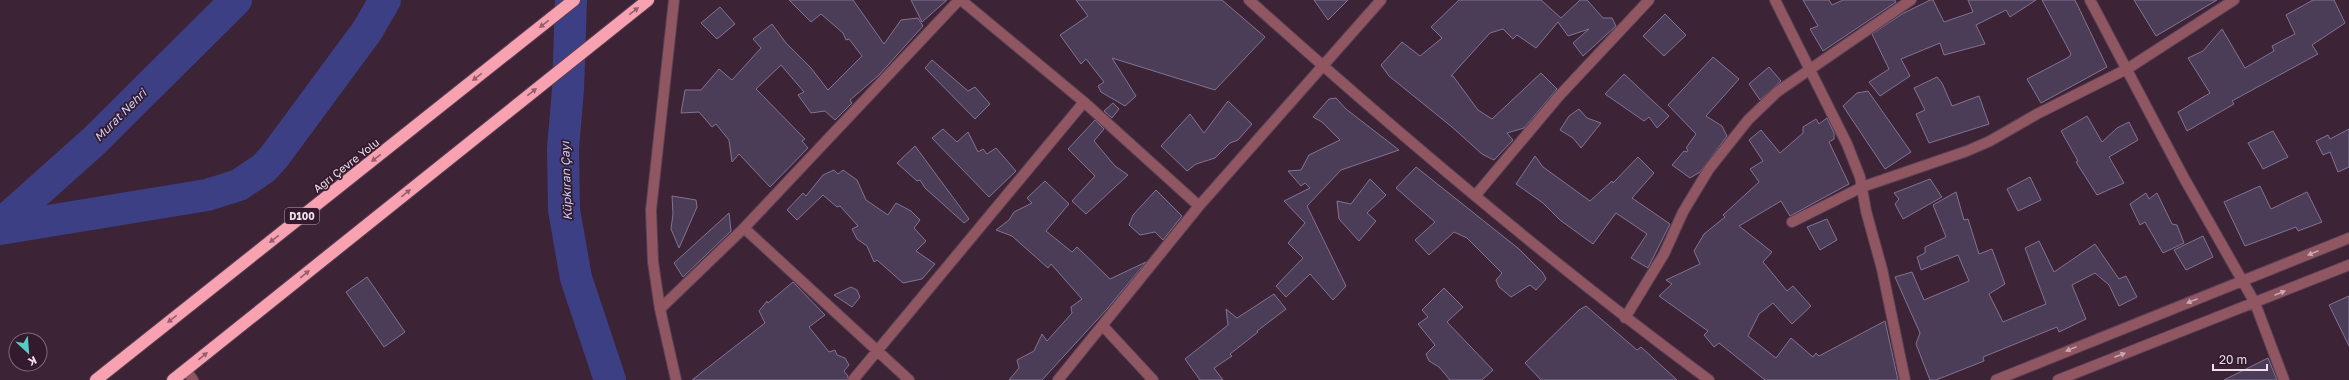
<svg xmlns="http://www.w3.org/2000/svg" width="2349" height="380" font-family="'Golos Text',sans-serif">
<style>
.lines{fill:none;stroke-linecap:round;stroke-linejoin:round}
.river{stroke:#3d3f84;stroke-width:32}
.building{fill:#4b3c58;stroke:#837391}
.minor-casing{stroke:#5a4153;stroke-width:12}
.highway-casing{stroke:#5a4153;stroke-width:14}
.minor{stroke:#905662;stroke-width:10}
.highway{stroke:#f7a1b1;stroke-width:12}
.oneway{fill:#955e6e}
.oneway2{fill:#caa8b4}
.labels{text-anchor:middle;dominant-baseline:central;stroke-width:3.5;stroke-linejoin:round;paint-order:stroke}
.shield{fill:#331a2c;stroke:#b7a4b1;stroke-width:1}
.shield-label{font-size:10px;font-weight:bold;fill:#f0dfea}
.street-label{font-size:11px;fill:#f0dfea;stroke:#331a2c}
.water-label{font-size:12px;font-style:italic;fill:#cacff8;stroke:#331a2c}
</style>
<rect width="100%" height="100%" fill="#3d2336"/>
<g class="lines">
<path class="river" d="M571,0L568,89L563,149L564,210L576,278L610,380
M0,225L93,142L236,0
M0,229L207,195L239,185L264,168L274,157L367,31L385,0"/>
</g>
<path class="building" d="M789,0H853L884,44L901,20L918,18L923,26L879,75L850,100L852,103L835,120L825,111L811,113L798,95L804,92L781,65L756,89L805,139L802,141L808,148L770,187L739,154L732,162L729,140L716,124L712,127L699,112L681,113L685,90H701L719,69L732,80L761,48L753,39L772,24L786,43L811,68L828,90L862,56L849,39L846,40L843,33L821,14L811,22Z
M911,0H947L922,22Z
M1076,0H1222L1265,37L1215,90L1112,58L1136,96L1125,106L1101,92L1098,86L1104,82L1086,59L1081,64L1060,35L1088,16Z
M1314,0H1348L1328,20Z
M1459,0H1541L1561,18L1580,0H1587L1603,18H1612L1616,26L1583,56L1573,43L1589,29L1568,36L1558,22L1536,48L1517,35L1513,39L1503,29L1490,33L1451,76H1453L1478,110L1492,119L1541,73L1557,89L1524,128L1507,133L1513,140L1494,160L1482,154L1452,127L1389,76L1381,65L1402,42L1420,56L1442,38L1431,27Z
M1803,0H1829L1832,5L1843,0H1895L1896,2L1823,51L1810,29L1818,26Z
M1930,0H1933L1944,22L1973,12L1968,0H2036L2010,17L2006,10L1976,25L1985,44L1944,55L1940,43L1901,59L1910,76L1880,96L1869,82L1889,69L1872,34L1902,14Z
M2042,0H2075L2107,67L2041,103L2027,79L2069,57L2071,54Z
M2134,0H2217L2156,36Z
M2313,0H2334L2345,23L2312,45L2318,54L2232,101L2234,104L2187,131L2178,112L2210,93L2188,58L2203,51L2222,29L2245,68L2274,51L2272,46L2295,34L2286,15Z
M720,7L735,24L717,39L701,23Z
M1665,14L1686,35L1664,56L1643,36Z
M1713,57L1739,79L1706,116L1722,126L1727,136L1700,172L1690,178L1672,165L1684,151L1687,152L1688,150L1686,148L1696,134L1668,105Z
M932,60L968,91L975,87L990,104L975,119L925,68Z
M1769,67L1781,81L1760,100L1749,84Z
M1624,74L1669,116L1657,128L1649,117L1644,121L1605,94Z
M1937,77L1942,83L1952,106L1979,96L1989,124L1929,143L1916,114L1925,110L1914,88Z
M1868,91L1911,152L1885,169L1843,106L1857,93Z
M1336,98L1346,109L1399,150L1341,170L1307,206L1346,286L1333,300L1310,274L1286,297L1276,286L1303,258L1288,243L1305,223L1284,201L1310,188L1305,183L1301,186L1288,171L1301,170L1309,155L1340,140L1322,122L1313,117L1329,99Z
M1228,101L1252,124L1238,140L1230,143L1215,158L1196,164L1187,171L1161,146L1190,114L1204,133Z
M1113,103L1119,109L1112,118L1104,111Z
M1579,109L1587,118L1601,123L1581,148L1573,138L1560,130L1569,116Z
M2087,116L2102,142L2117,128L2129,122L2138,140L2109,157L2124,183L2097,195L2076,162L2078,161L2061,131Z
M1827,118L1834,133V139L1829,142L1849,184L1790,216L1781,201L1739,226L1772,252L1763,262L1787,291L1793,286L1811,306L1792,324L1773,303L1759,314L1748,336L1776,358L1791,338L1813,357L1816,353L1819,356L1885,321L1898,380H1765L1719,343L1714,347L1704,335L1708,331L1659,296L1672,284L1666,280L1700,264L1694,251L1704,234L1725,217L1723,215L1759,182L1750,169L1763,161L1749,140L1761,130L1780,153L1803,133V127L1816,119L1819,124Z
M1095,120L1104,129L1094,141L1115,166L1128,175L1086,214L1072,201L1095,176L1068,149Z
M943,129L957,142L968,132L978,152L983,149L987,154L996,148L1016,171L989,197L932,138Z
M2349,129V167L2338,172L2330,152L2323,155L2316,141L2328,135L2330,139Z
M2273,131L2288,157L2263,169L2248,143Z
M915,146L969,219L964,223L925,188L920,180L917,181L897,163Z
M1535,156L1543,167L1590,201L1612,181L1613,183L1638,157L1654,173L1632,198L1670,224L1648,268L1631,258L1647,234L1616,213L1593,244L1560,220L1543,203L1516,184Z
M1416,167L1519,249L1543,273L1546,279L1536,290L1530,285L1511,297L1499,287L1496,280L1502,273L1467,238L1454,232L1429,255L1415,240L1435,222L1396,188Z
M834,170L838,174L843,170L857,180L866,200L888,215L896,203L911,211L920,220L914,228L926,241L916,251L935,264L922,279L903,283L877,260L874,262L867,246L857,239L852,229L858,226L840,206L837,207L823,195L797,220L787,210L803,193L806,196L823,175Z
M2030,177L2041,200L2018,211L2007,189Z
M1370,179L1386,195L1367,213L1376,221L1359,241L1339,219L1337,201L1351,204Z
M1930,179L1942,197L1903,219L1895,204L1899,199L1894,193Z
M1045,181L1069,204L1046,231L1072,252L1077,247L1110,279L1146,262L1107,309L1042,380H1009L1019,368L1017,360L1034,351L1042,334L1047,341L1072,313L1071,307L1082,299L1051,264L1048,268L1012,236L996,230L1009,220L1014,212L1032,203L1027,198Z
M2260,186L2271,209L2307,192L2322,222L2298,231L2296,227L2245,246L2224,202Z
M1156,190L1182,216L1163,240L1155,232L1140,235L1129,225L1133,215Z
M1956,192L1964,220L1968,219L1979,254L1992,249L2005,284L1989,294L2003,322L2046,304L2025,248L2039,241L2054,272L2095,244L2119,279L2126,276L2137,297L2119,306L2109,285L2095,273L2072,285L2086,319L2059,332L2057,327L1983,357L1984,361L1936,380H1930L1916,344L1920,333L1895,277L1912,272L1924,300L1969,281L1958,255L1921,270L1917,257L1925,253V247L1946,237L1933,205Z
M2146,193L2149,199L2157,193L2172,224L2177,225L2184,243L2163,253L2145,222L2140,225L2130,204Z
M672,196L696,200L697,207L679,248L671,229L673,214Z
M729,213L731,231L683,277L674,263Z
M1827,219L1837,240L1820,250L1807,227Z
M2203,236L2213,257L2186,270L2174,250Z
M367,277L405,332L384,347L346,292Z
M793,282L825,315L809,327L829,352L835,350L837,355L845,358L849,365L844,371L848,376L847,380H692L765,323L759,311L767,301L768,303Z
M851,287L857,290L860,297L852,307L834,295Z
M1444,288L1463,307L1447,322L1493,370L1482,380H1450L1439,367L1429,361L1426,354L1435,345L1418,324L1428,317L1422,310Z
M1274,294L1286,309L1257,331L1258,332L1230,354L1232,356L1214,368L1223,380H1200L1185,359L1228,325L1226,309L1237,318Z
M2349,296V346L2329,305Z
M1586,306L1637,350L1641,347L1677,380H1541L1525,363L1579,310Z
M2268,358L2277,380H2224Z"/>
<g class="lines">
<g class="minor-casing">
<path id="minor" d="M674,0L651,210L653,262L660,309L676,380
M961,0L1084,102L1199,206
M1249,0C1397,133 1549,262 1709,380
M1775,0L1847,144L1860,177L1866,211L1882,269L1905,380
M2090,0L2184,178L2255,303L2284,380
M1475,196L1559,96L1649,0
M1792,222L1862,187L1967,151L1990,141L2037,114L2127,69L2234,0
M744,228L909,380
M660,309L744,228L959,0
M1625,318L1664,254L1683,212L1709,169L1748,120L1777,92L1911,0
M1103,326L1153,380
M186,370L193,380
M853,380L1084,102
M1058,380L1199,206L1381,0
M1996,380L2349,238
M2058,380L2349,265"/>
</g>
<g class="highway-casing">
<path id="highway" d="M96,380L574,0
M173,380L648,0"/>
</g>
<use href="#minor" class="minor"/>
<use href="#highway" class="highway"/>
</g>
<defs><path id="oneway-solid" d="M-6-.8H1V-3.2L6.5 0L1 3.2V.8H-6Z"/></defs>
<g class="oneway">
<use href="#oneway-solid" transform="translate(634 11) rotate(-38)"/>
<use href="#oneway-solid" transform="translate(544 24) rotate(142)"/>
<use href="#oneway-solid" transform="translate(477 77) rotate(142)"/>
<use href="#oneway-solid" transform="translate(532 92) rotate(-38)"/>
<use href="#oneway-solid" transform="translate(376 158) rotate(142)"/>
<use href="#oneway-solid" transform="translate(406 193) rotate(-39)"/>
<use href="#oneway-solid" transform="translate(274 239) rotate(142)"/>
<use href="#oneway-solid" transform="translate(305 274) rotate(-39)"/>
<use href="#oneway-solid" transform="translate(172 319) rotate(142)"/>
<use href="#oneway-solid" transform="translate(203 356) rotate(-39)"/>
</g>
<g class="oneway2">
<use href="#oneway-solid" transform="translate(2313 253) rotate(158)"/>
<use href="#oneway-solid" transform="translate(2280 293) rotate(-22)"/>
<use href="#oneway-solid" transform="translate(2192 301) rotate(158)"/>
<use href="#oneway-solid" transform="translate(2071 349) rotate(158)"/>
<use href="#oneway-solid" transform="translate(2120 355) rotate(-21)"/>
</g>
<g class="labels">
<rect class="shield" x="285" y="208" width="34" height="16" rx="3"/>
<g class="shield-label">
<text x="302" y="216">D100</text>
</g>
<g class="street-label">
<text transform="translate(346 165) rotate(-38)">Ağrı Çevre Yolu</text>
</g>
<g class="water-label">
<text transform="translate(120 115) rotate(-45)">Murat Nehri</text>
<text transform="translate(566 181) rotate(-92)">Küpkıran Çayı</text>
</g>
</g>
<g transform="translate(28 352) rotate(154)"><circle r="19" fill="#331a2c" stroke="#7f6978"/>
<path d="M0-3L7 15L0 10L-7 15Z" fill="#54cdc7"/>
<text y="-6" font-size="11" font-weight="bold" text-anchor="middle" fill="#f0dfea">K</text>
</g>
<path d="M2213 364v6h54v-6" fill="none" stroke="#f0dfea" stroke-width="2"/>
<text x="2219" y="364" font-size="12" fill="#f0dfea" stroke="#331a2c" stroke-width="3" paint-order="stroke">20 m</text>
</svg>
